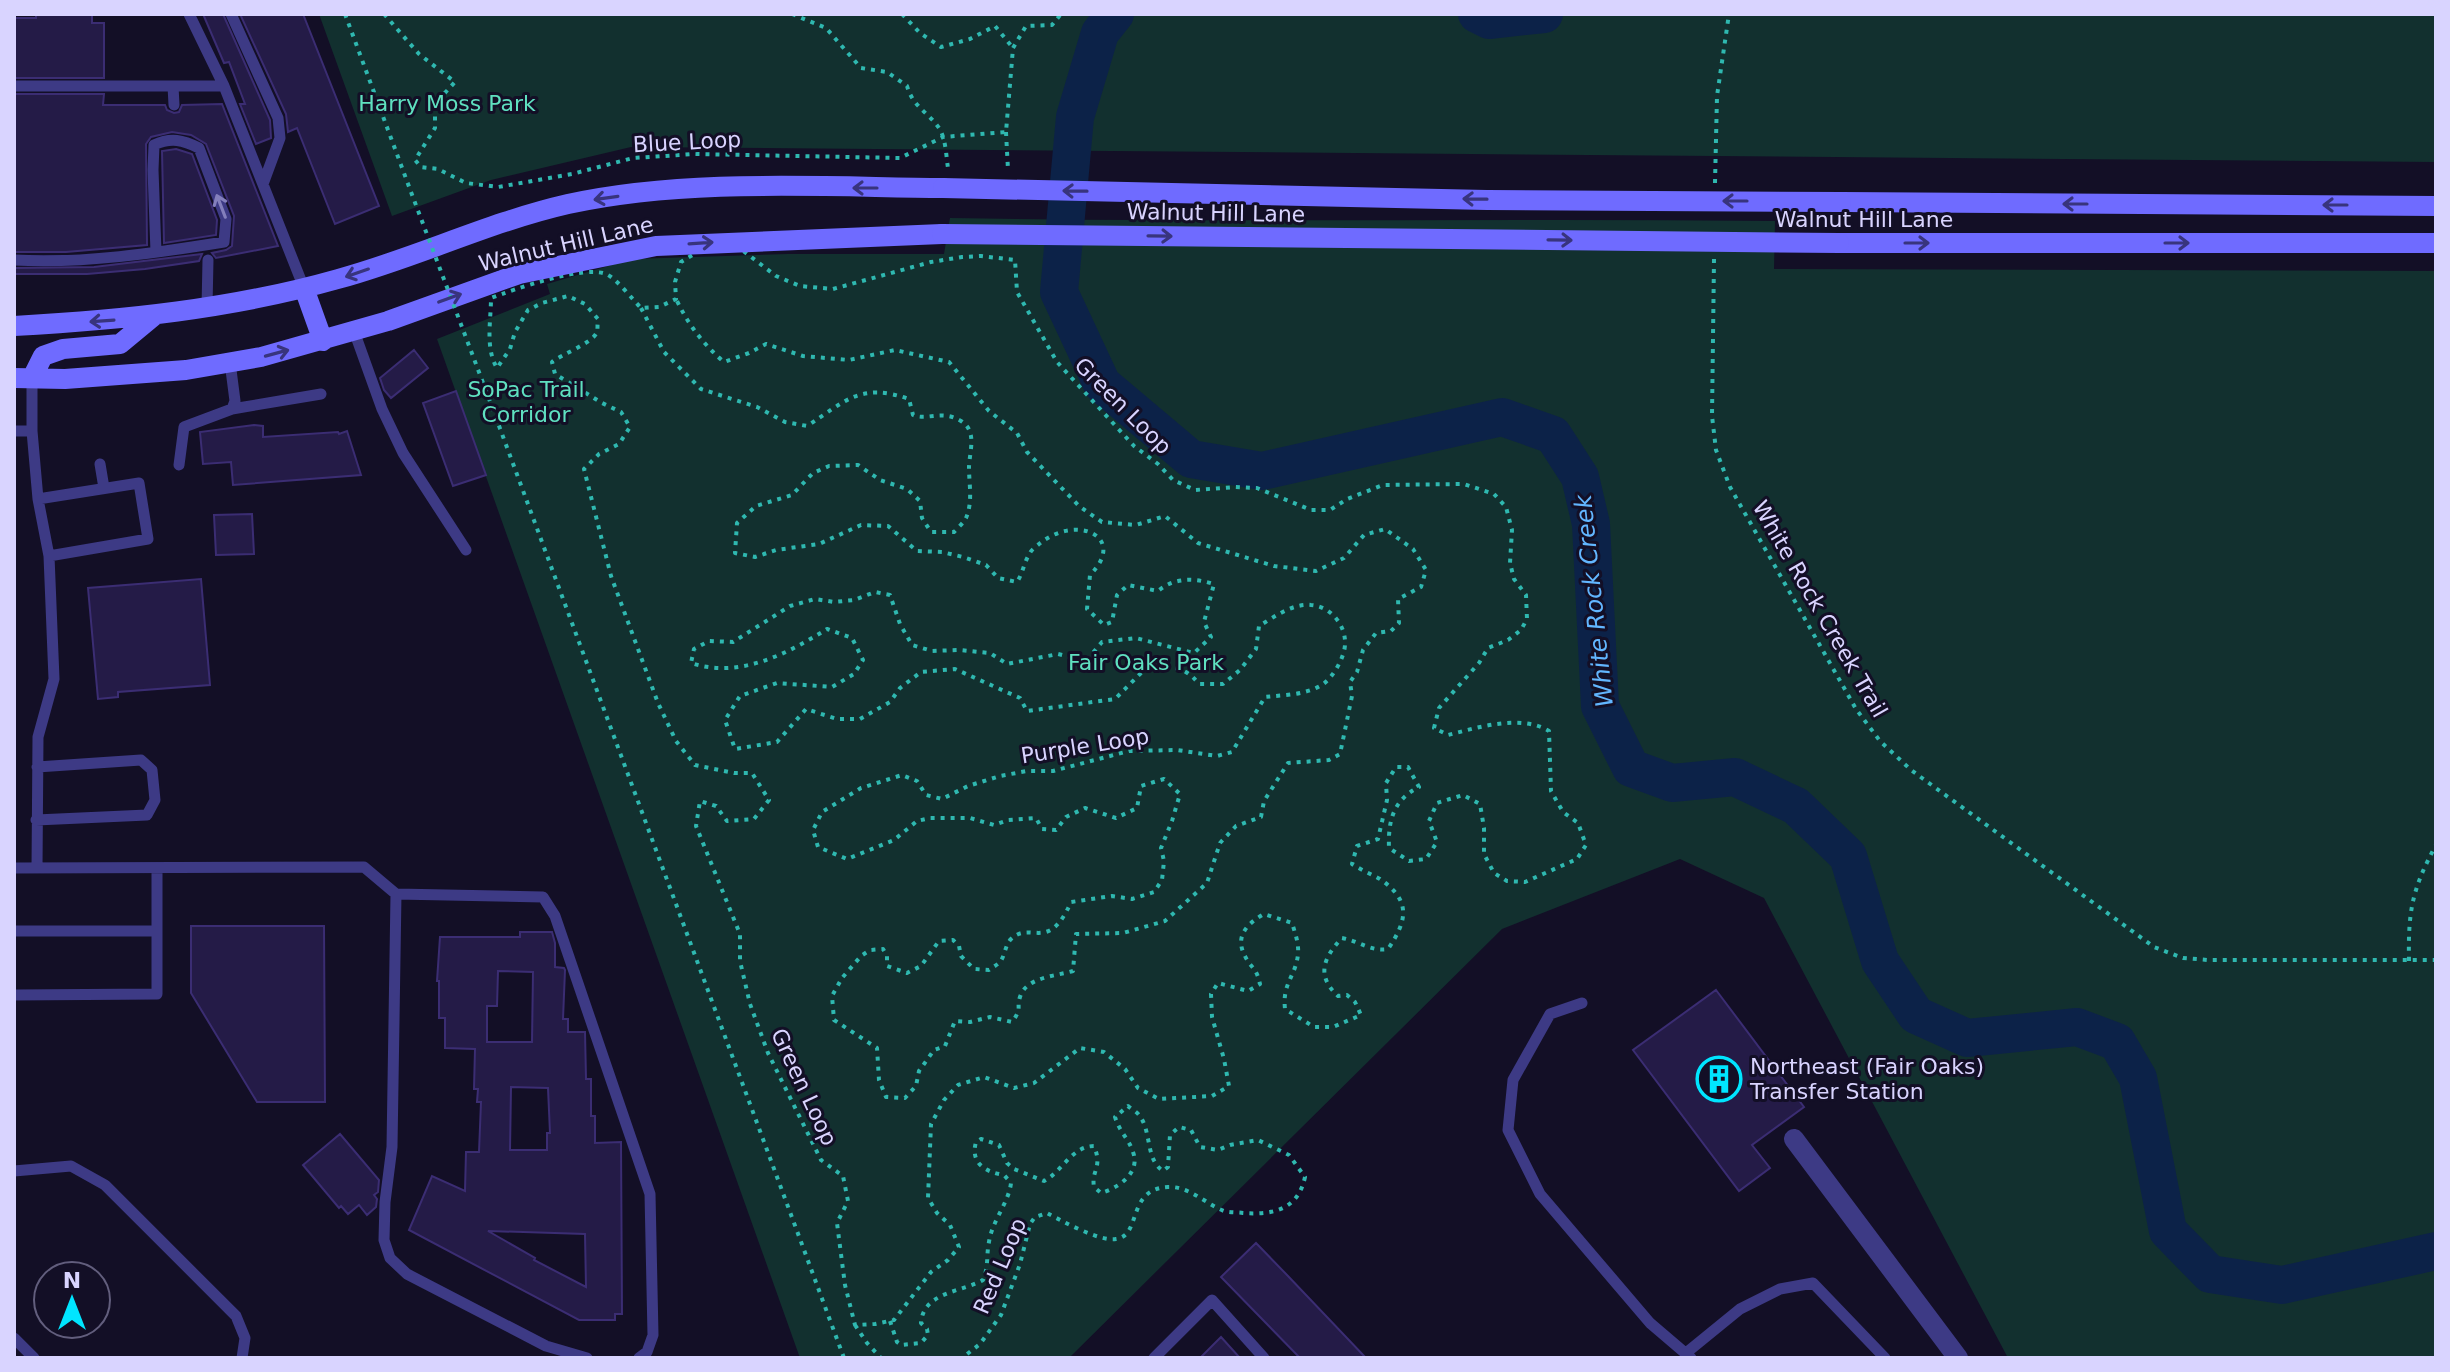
<svg xmlns="http://www.w3.org/2000/svg" width="2450" height="1372" font-family="'DejaVu Sans',sans-serif">
<style>
.green{fill:#12302f}
.lines{fill:none;stroke-linecap:round;stroke-linejoin:round}
.river{stroke:#0c2248;stroke-width:38}
.building{fill:#241b47;stroke:#3b2d73;stroke-width:2;fill-rule:evenodd}
.path{stroke:#2fb8b0;stroke-width:4;stroke-dasharray:4 6;stroke-linecap:butt}
.lane{stroke:#3d3a85;stroke-width:11}
.street{stroke:#3d3a85;stroke-width:20}
.secondary{stroke:#6f6bff;stroke-width:20}
.path-bridge{stroke:#2fb8b0;stroke-width:4;stroke-dasharray:4 6;stroke-linecap:butt}
.secondary-bridge{stroke:#6f6bff;stroke-width:20}
.oneway{stroke:#38347d}
.oneway2{stroke:#837fbc}
.labels{text-anchor:middle;dominant-baseline:central;stroke-width:6;stroke-linejoin:round;paint-order:stroke}
.park-label{font-size:22px;fill:#5fe0c0;stroke:#130f26}
.street-label{font-size:22px;fill:#d9d4ff;stroke:#130f26}
.poi-label{font-size:22px;fill:#d9d4ff;stroke:#130f26;text-anchor:start}
.water-label{font-size:24px;font-style:italic;fill:#62b6ff;stroke:#130f26}
</style>
<rect width="100%" height="100%" fill="#130f26"/>
<path class="green" d="M319,14H2436V162L631,147L491,180L392,216Z
M950,218C1225,223 1500,218 1775,221L1774,269L2436,271V1358H2008L1764,898L1680,859L1502,929L1069,1358H800L437,339L550,294L547,284L632,259L788,254H944Z"/>
<g class="lines">
<path class="river" d="M1115,14L1100,33L1075,117L1059,292L1102,384L1191,459L1262,471L1502,417L1553,435L1580,477L1591,524L1600,706L1631,768L1672,783L1735,777L1796,806L1848,856L1880,961L1916,1015L1967,1038L2077,1027L2117,1042L2138,1078L2168,1231L2210,1274L2282,1285L2436,1251
M1477,14L1489,20L1544,14"/>
</g>
<path class="building" d="M36,14H92V23H104V78H14V18H36Z
M203,14H223L270,120L271,138L256,144L240,104H245L229,62L224,63Z
M240,14H303L379,206L335,224L297,128L288,132L286,114Z
M14,94H104L103,105H165L167,110L174,113L179,112L182,105L222,104L278,246L216,258L212,253L226,250L232,246L234,216L206,144L191,135L172,132L151,137L146,144L147,245L66,252H14Z
M176,149L192,154L217,220L216,235L164,243L162,151Z
M202,254L199,261L145,269L87,274H14V268L94,267Z
M414,350L428,368L391,398L384,390L380,378Z
M456,391L486,475L453,486L423,403Z
M254,425L263,426V437L338,432L339,434L347,431L361,475L233,485L231,462L203,464L200,432Z
M252,514L254,554L216,555L214,515Z
M201,579L210,685L118,692V697L98,699L88,588Z
M191,926H324L325,1102H257L191,993Z
M520,932H552L555,943V967L564,968L565,970L563,1019H568V1032H585L586,1079H591V1116H595V1143L621,1142L622,1314H615V1320H579L409,1230L432,1176L465,1191L466,1152H479L481,1102H477L478,1089H474L475,1049L445,1048V1018H439V981H437L440,937H520ZM498,971L533,972L532,1042H487V1006H497ZM511,1087L548,1088L550,1133H547V1150H510ZM488,1231L585,1234L586,1287L534,1260L535,1258Z
M1716,990L1804,1107L1752,1145L1770,1168L1739,1191L1633,1050Z
M340,1134L379,1180L378,1192L374,1195L377,1199L376,1207L367,1215L359,1205L348,1214L341,1206L339,1208L303,1165Z
M1256,1243L1287,1275L1366,1358H1300L1221,1277Z
M1221,1337L1240,1358H1200Z"/>
<g class="lines">
<path class="path" d="M345,14L411,192
M384,14L419,54L455,82L443,95L435,109V128L415,160L421,167L438,169L466,183L498,187L572,174L633,158L695,154L900,158L943,137L1006,132L1013,48L1026,26L1052,25L1061,14
M792,14L826,28L861,68L887,72L907,86C913,107 928,112 939,128C946,139 946,155 948,168
M902,14L920,33L941,47L970,39L995,26L1013,48
M1006,132L1008,170
M1715,183L1717,96L1729,14
M724,249L742,250L776,276L800,286L833,289L931,262L962,257L981,256L1015,260L1017,292L1057,362L1134,446L1158,464L1173,480L1195,490L1235,487L1257,488L1311,510H1330L1347,499L1383,485L1464,484L1494,494L1506,507L1512,530L1510,563L1514,579L1526,595L1527,619L1521,630L1508,640L1488,648L1479,663L1439,708L1434,728L1448,735C1479,727 1521,714 1549,731L1551,791L1563,812L1578,823L1586,845L1577,859L1525,882L1507,881L1494,873L1484,854V828L1480,804L1463,795L1437,803L1429,821L1437,842L1426,859L1409,861L1389,848C1388,821 1393,800 1419,787L1408,767H1396L1386,783L1387,800L1378,839L1357,846L1352,864C1361,870 1371,874 1380,879C1412,901 1407,921 1388,949C1371,952 1359,941 1342,938C1323,958 1316,976 1338,996L1347,995L1355,1002L1361,1015L1333,1027H1314L1285,1009C1282,983 1296,976 1298,954C1299,943 1295,933 1292,923L1264,914C1248,923 1234,936 1245,956C1251,969 1256,966 1260,984L1248,991L1218,983L1211,994L1212,1017L1224,1059L1229,1086L1212,1096L1159,1099L1138,1088L1125,1069L1104,1052L1080,1048L1034,1083L1014,1088L984,1077L958,1085L944,1100L931,1124L928,1198L937,1213L950,1225L959,1247L948,1260L931,1272L894,1320L875,1324L855,1325L845,1285L837,1223L848,1201L843,1176L821,1160L768,1053L750,1004L740,961V934L696,826L700,801L716,806L727,821L754,819L769,800L752,773H734L695,765L676,741L658,703L611,576L584,469L599,454L619,444L630,427L621,412L602,403L555,374L552,362C562,354 593,343 597,332C598,328 597,323 598,319L585,304L568,296L542,303L528,310L515,332L510,349L497,368C485,348 491,321 491,298C515,289 583,265 606,274C616,278 633,300 641,308L659,307L676,299L675,282L681,262L699,251Z
M1714,259L1712,416L1716,450L1730,487L1856,709L1880,741L1911,770L2154,947L2183,958L2208,960H2436
M641,308L664,352L701,389L757,407L785,422L807,426C846,401 860,382 909,399L913,415C928,421 942,409 961,421C978,431 969,453 969,468C969,484 973,502 966,518C964,522 958,528 954,532H931L922,518L920,501L907,489L880,480L858,465L829,466L813,473L792,495L756,506L737,523L735,553L755,557L776,550L819,544L861,525L888,526L917,551L942,552L963,557L986,565L998,578L1017,582C1023,573 1024,562 1030,553C1031,550 1037,546 1039,544C1077,513 1128,537 1090,575L1087,609L1104,625L1112,622L1117,595L1128,585L1158,591C1175,577 1194,578 1214,584L1204,622L1211,637L1194,653L1136,638L1102,642L1086,661L1058,654L1007,664L990,653L960,650L932,651L912,645L900,624L890,595L875,592L854,600L834,602L815,599L790,606L733,642L709,641L694,649L691,663C739,679 787,654 827,629L852,638L863,660L854,674L832,687L777,683L740,696L725,720L735,749L777,742L806,709L837,719H860L890,702L900,688L921,672L955,669L1020,698L1027,711L1115,699L1145,669C1171,668 1182,663 1199,684H1223L1240,670L1256,649L1259,626C1274,617 1293,603 1311,605C1330,606 1346,625 1345,644C1345,657 1332,680 1320,686C1304,695 1283,695 1265,697L1232,752L1217,756L1177,750L1129,751L1053,771H1027L1000,776L968,786L942,799L926,795L917,781L902,775L861,788L822,812L813,830L818,847L847,859L894,840L917,821L930,818H970L994,825L1008,820L1036,818L1042,829L1056,830L1066,817L1085,808L1116,818L1137,808L1141,786L1164,779L1180,794L1172,821L1161,848L1164,861L1162,880L1154,892L1132,899L1112,896L1071,902C1048,954 1031,920 1011,939C1005,945 1005,956 1000,962C997,965 993,967 989,970L974,969L961,956L959,946L953,940L939,941L921,966L907,973L887,966V956L883,949L870,950L861,956L842,978L832,996L834,1020L877,1048L879,1080L886,1097L905,1098L916,1086L919,1071L934,1050L945,1046L955,1021L970,1022L990,1017L1012,1022C1023,1007 1016,1009 1020,997C1026,977 1056,976 1073,971L1076,934L1123,933L1165,921L1207,883L1220,843L1236,826L1261,817L1264,801L1288,763L1329,760L1340,754L1352,696L1350,682L1357,672L1363,650L1376,633L1391,631L1399,623L1398,599L1421,587L1426,570L1413,549L1385,529L1364,535L1344,558L1316,571L1274,566L1198,543L1165,516L1136,525L1102,522L1079,506L1027,452L1017,433L989,411L949,362L895,350L849,360L803,356L766,344L749,353L724,362C702,343 688,324 676,299
M485,388L844,1358
M2409,961C2408,911 2412,889 2436,845
M890,1321L897,1342L901,1345L921,1343L928,1335L927,1329L921,1323C923,1292 962,1292 983,1280C989,1266 986,1256 989,1242C992,1221 1009,1202 1011,1183L1004,1175C985,1172 970,1163 976,1142L981,1139L999,1145L1007,1163L1014,1169L1044,1181C1062,1172 1072,1146 1094,1146C1103,1168 1091,1170 1094,1187L1101,1193C1118,1188 1141,1173 1133,1152C1129,1139 1120,1133 1115,1117L1128,1106C1131,1109 1136,1111 1139,1115C1152,1131 1145,1159 1163,1171L1168,1167L1170,1135L1179,1127L1191,1130L1200,1147L1218,1150L1230,1145L1258,1140L1289,1155L1305,1177C1298,1210 1273,1215 1243,1213C1237,1212 1230,1213 1224,1211C1206,1204 1189,1186 1168,1187C1126,1189 1142,1236 1116,1239C1100,1242 1062,1221 1047,1213L1035,1217L1030,1224L1020,1264L1001,1315L980,1344L962,1358
M855,1325L867,1343L881,1358"/>
<path class="lane" d="M189,14L224,86L304,288
M231,14L278,118L280,138L263,184
M14,86H224
M173,86L174,105
M14,260C83,264 156,253 224,242L226,219L199,148C183,140 171,137 154,145L153,170L156,252
M207,307L208,260
M354,331L382,409L403,453L466,550
M32,378V431L38,499L49,556L54,679L38,737L37,868
M232,409L321,394
M14,431H32
M100,464L104,488
M179,465L184,427L232,409L235,401L230,362
M38,499L139,483L148,539L49,556
M36,820L147,815L155,800L152,770L141,760L37,767
M14,868L364,867L396,894L543,897L555,916L650,1194L653,1335L647,1352L639,1358
M396,894L392,1147L385,1202L384,1240L390,1258L407,1274L546,1346L587,1358
M14,931H157
M14,995L157,994V868
M1582,1003L1550,1014L1513,1080L1508,1130L1540,1194L1650,1323L1691,1358
M14,1171L71,1166L105,1185L236,1316L245,1338L242,1358
M14,1338L34,1358
M1686,1353L1740,1309L1780,1289L1813,1283L1885,1358
M1154,1358L1212,1300L1264,1358"/>
<path class="street" d="M1794,1139L1958,1358"/>
<path class="secondary" d="M1841,202L2436,206
M1839,243H2436
M304,288L323,341
M14,326C123,320 232,309 338,279C416,258 489,222 568,204C687,178 822,187 943,188
M14,378L65,379L186,370L261,357L388,321L519,274L656,246L942,234
M32,378L43,356L63,349L120,344L155,315"/>
<path class="path-bridge" d="M411,192L485,388"/>
<path class="secondary-bridge" d="M943,188L1487,200L1841,202
M942,234L1839,243"/>
</g>
<defs><path id="oneway-shaft" d="M-6 0H5M1.5-3L5.5 0L1.5 3" fill="none" stroke-width="1.6" stroke-linecap="round" stroke-linejoin="round" transform="scale(2)"/></defs>
<g class="oneway">
<use href="#oneway-shaft" transform="translate(865 188) rotate(-180)"/>
<use href="#oneway-shaft" transform="translate(1075 191) rotate(-179)"/>
<use href="#oneway-shaft" transform="translate(606 198) rotate(172)"/>
<use href="#oneway-shaft" transform="translate(1475 199) rotate(-179)"/>
<use href="#oneway-shaft" transform="translate(1735 201) rotate(-180)"/>
<use href="#oneway-shaft" transform="translate(2075 204) rotate(-180)"/>
<use href="#oneway-shaft" transform="translate(2335 205) rotate(-180)"/>
<use href="#oneway-shaft" transform="translate(1160 236) rotate(1)"/>
<use href="#oneway-shaft" transform="translate(1560 240) rotate(1)"/>
<use href="#oneway-shaft" transform="translate(701 243) rotate(-4)"/>
<use href="#oneway-shaft" transform="translate(1917 243)"/>
<use href="#oneway-shaft" transform="translate(2177 243)"/>
<use href="#oneway-shaft" transform="translate(357 273) rotate(161)"/>
<use href="#oneway-shaft" transform="translate(450 298) rotate(-20)"/>
<use href="#oneway-shaft" transform="translate(102 321) rotate(176)"/>
<use href="#oneway-shaft" transform="translate(277 353) rotate(-15)"/>
</g>
<use class="oneway2" href="#oneway-shaft" transform="translate(221 206) rotate(-111)"/>
<defs>
<g id="building-ring" transform="scale(2.3)"><circle r="9.5" fill="#130f26" stroke="#00e5ff" stroke-width="1.5"/><path d="M-4-6H4V6H1V3H-1V6H-4ZM-2.5-4.3h1.7v1.8h-1.7ZM.8-4.3h1.7v1.8H.8ZM-2.5-1h1.7V.8h-1.7ZM.8-1h1.7V.8H.8Z" fill="#00e5ff"/></g>
</defs>
<g fill-rule="evenodd">
<use href="#building-ring" x="1719" y="1079"/>
</g>
<g class="labels">
<g class="park-label">
<text x="447" y="103">Harry Moss Park</text>
<text x="526" y="389">SoPac Trail<tspan x="526" dy="25">Corridor</tspan></text>
<text x="1146" y="662">Fair Oaks Park</text>
</g>
<g class="street-label">
<text transform="translate(687 142) rotate(-3)">Blue Loop</text>
<text transform="translate(1216 213) rotate(1)">Walnut Hill Lane</text>
<text x="1864" y="219">Walnut Hill Lane</text>
<text transform="translate(566 244) rotate(-13)">Walnut Hill Lane</text>
<text transform="translate(1123 406) rotate(45)">Green Loop</text>
<text transform="translate(1820 609) rotate(60)">White Rock Creek Trail</text>
<text transform="translate(1085 746) rotate(-9)">Purple Loop</text>
<text transform="translate(804 1087) rotate(65)">Green Loop</text>
<text transform="translate(1000 1266) rotate(-67)">Red Loop</text>
</g>
<g class="poi-label">
<text x="1750" y="1066">Northeast (Fair Oaks)<tspan x="1750" dy="25">Transfer Station</tspan></text>
</g>
<g class="water-label">
<text transform="translate(1594 601) rotate(-96)">White Rock Creek</text>
</g>
</g>
<rect width="2450" height="1372" fill="none" stroke="#d9d4ff" stroke-width="32"/>
<g transform="translate(72 1300)"><circle r="38" fill="#130f26" stroke="#625e7d" stroke-width="2"/>
<path d="M0-6L14 30L0 20L-14 30Z" fill="#00e5ff"/>
<text y="-12" font-size="22" font-weight="bold" text-anchor="middle" fill="#d9d4ff">N</text>
</g>
</svg>
